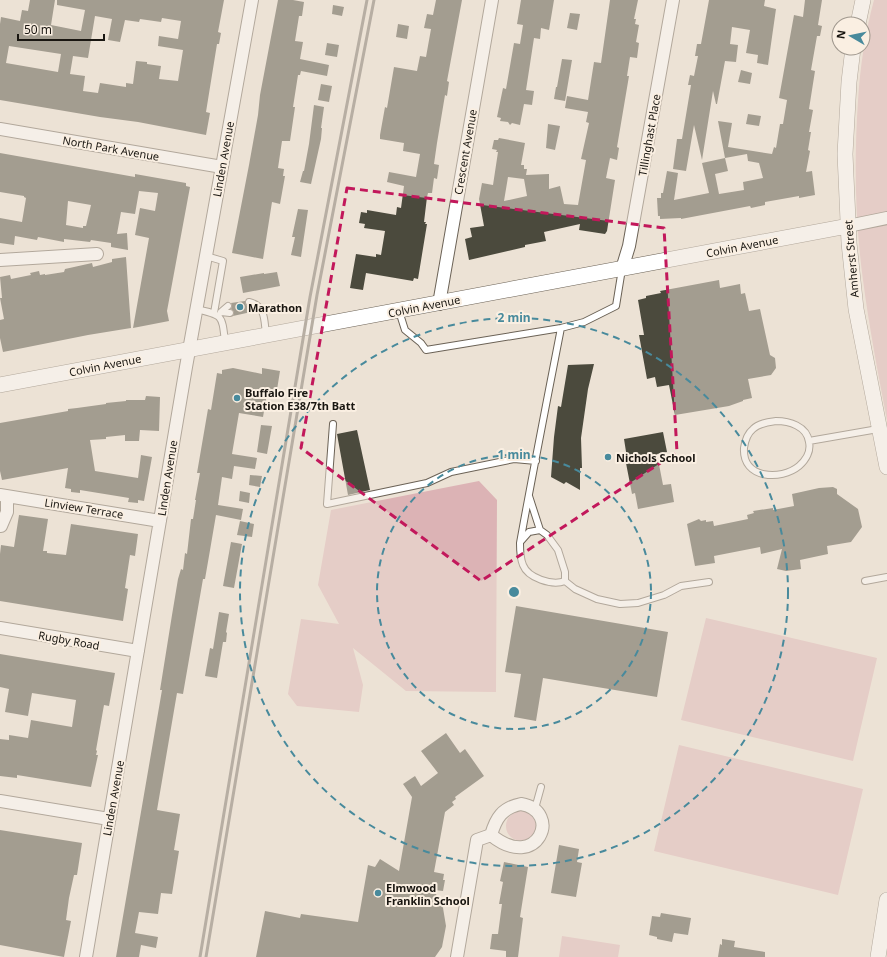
<svg xmlns="http://www.w3.org/2000/svg" width="887" height="957" font-family="'Noto Sans',sans-serif">
<style>
.green{fill:#dcb3b5}
.building{fill:#4b4a3d;fill-rule:evenodd}
.lines{fill:none;stroke-linecap:round;stroke-linejoin:round}
.service-casing{stroke:#6b6256;stroke-width:8}
.minor-casing{stroke:#6b6256;stroke-width:14}
.tertiary-casing{stroke:#6b6256;stroke-width:16}
.service{stroke:#fff;stroke-width:6}
.minor{stroke:#fff;stroke-width:12}
.tertiary{stroke:#fff;stroke-width:15}
.rail{stroke:#756f66;stroke-width:3}
.marked{fill:none;stroke:#c2185b;stroke-width:3;stroke-dasharray:8 5;stroke-linejoin:round}
.ring{fill:none;stroke:#488a9c;stroke-width:2;stroke-dasharray:7 5}
.poi-dot{fill:#488a9c;stroke:#faefe2;stroke-width:1.5}
.labels{text-anchor:middle;dominant-baseline:central;stroke-width:4;stroke-linejoin:round;paint-order:stroke}
.street-label{font-size:11px;fill:#191611;stroke:#faefe2}
.poi-label{font-size:11px;font-weight:bold;fill:#191611;stroke:#faefe2;text-anchor:start}
.centre{fill:#488a9c;stroke:#faefe2;stroke-width:2}
.ring-label{font-size:12px;text-anchor:middle;font-weight:bold;fill:#488a9c;stroke:#faefe2;stroke-width:4;stroke-linejoin:round;paint-order:stroke}
</style>
<rect width="100%" height="100%" fill="#ece2d5"/>
<path class="green" d="M874,0H887V420C878,373 869,326 863,280C855,221 854,161 858,101C860,68 865,33 874,0Z
M479,481L497,500L496,692L406,691L353,648L363,685L359,712L297,706L288,694L301,619L339,624L318,585L331,510Z
M706,618L877,658L853,761L681,720Z
M679,745L863,789L838,895L654,851Z
M506 826a15 15 0 1 1 30 0a15 15 0 1 1-30 0Z
M562,936L620,945L618,957H559Z"/>
<path class="building" d="M30,0H55L51,25L81,31L85,10L57,5V0H224L218,32L221,33L219,44H217L206,112L210,113L206,135L138,122L100,117L0,100V24L1,17L20,21L22,10L28,11ZM95,16L112,19L108,40L120,42L125,20L139,22L140,19L161,22L162,18L181,21L178,39L159,36L158,46L183,50L178,81L159,79L161,66L147,64V62L136,61L133,84L126,83V87L100,83L98,93L83,91L85,76L70,74L73,56L88,58ZM9,46L61,54L58,72L6,63Z
M278,0H293L304,2L302,16H299L295,41L303,42L300,59L329,65L327,76L301,71L300,75H298L293,107H295L290,141H282L278,168L284,169L283,176H285L280,204L272,202L263,259L232,253L249,165L258,115L260,95Z
M436,0H462L447,81L449,82L447,96L445,95L437,143L434,164L439,165L437,179L434,178L432,193H428L427,197L424,222H426L425,224H427L418,279L414,278L413,281L366,273L363,290L350,288L356,254L376,257V254L381,255L385,231L364,228L365,224L359,223L361,212L367,213V210L396,215L397,207L401,208L404,186L387,182L389,172L416,177L420,154L403,151L404,143L380,139V135L385,107L387,108L394,67L417,71L420,56L426,57L431,29L424,28L427,14L433,15Z
M521,0H554L549,30L541,28L540,39L534,38L526,90L534,91L532,105L524,104L520,125L512,123L510,125L508,122L500,121L501,118L497,117L503,88L506,89L514,43L520,44L523,25L517,24Z
M610,0H638L634,19H636L635,24L639,25L636,42L639,43L637,58L630,57L627,76H629L617,147L619,148L617,160L610,158L606,178L615,180L607,231L605,234L579,230L580,224L544,232L546,241L525,245V247L469,260L465,239L472,237L470,228L484,226L479,199L482,183L493,185L498,152H496L497,150L492,149L494,140H498L499,138L525,143L521,165H524V169H527L526,175L549,174V189L560,186L564,204L578,205L586,160L581,159L589,123L586,122L588,112L565,108L567,96L588,100L594,62L601,63ZM508,177L524,179L527,196L504,201Z
M709,0H765L764,6L776,9L768,65L757,63L758,55L746,53L750,30L732,27L730,44L738,45L736,62L725,61L717,104H716L713,91L702,160L694,125L686,171L673,169L677,139H682L691,85H688L690,75L694,76L698,56H695L697,44H701Z
M805,0H822L818,25L822,26L820,36H817L811,70L815,71L809,109L813,110L809,132H811L808,150L810,151L806,172L812,171L815,195L799,198V196L765,202V205L751,208L750,206L681,219V218L660,219V216H658L657,198H661V193H663L667,171L678,173L674,200L709,193L702,163L725,158L728,171L715,174L719,194L744,190L743,182L763,178L759,163L748,161L747,154L725,158L718,121L732,123L728,147L772,154L774,147L776,148L780,124H783L787,100L779,98L794,15L803,17Z
M333,5L344,7L342,16L332,14Z
M570,13L580,14L577,30L567,28Z
M398,24L409,26L407,39L396,37Z
M327,43L339,45L337,57L325,55Z
M562,59L572,60L565,101L554,99L556,87H557Z
M741,70L752,73L750,84L738,82Z
M321,84L332,86L329,102L318,100Z
M314,105L324,107L321,128H322L321,139L311,184L300,182L303,171H304L309,144Z
M748,114L761,116L759,126L746,124Z
M548,124L560,126L555,150L546,148Z
M0,153L135,177V174L186,183V186L190,187L167,311L169,321L133,328L149,238L135,235L140,208L155,211L158,193L139,191L135,214L121,212L117,234L127,233L128,250L111,247V243L91,240L90,242L64,239V242L38,237L37,240L15,236L14,245L0,243V218L22,222L26,198L24,197V196L0,192ZM68,201L91,205L86,226H83V228L66,225Z
M298,209L308,210L301,257L291,255L295,237H292Z
M126,257L131,328L88,335L3,352L0,338V320L4,319L0,298H2L0,277L10,275L11,279L31,275L30,273L39,271L40,275L45,274V275L64,272L65,269L92,263L93,267L112,262V259Z
M277,272L280,286L243,293L240,277L264,273V274Z
M719,280L720,288L740,284L741,294L745,293L749,311L760,309L770,355L775,358L776,368L771,375L748,379L752,398L743,400V401L729,406L675,415L669,385L657,387L655,377L647,379L639,335H644L638,300L646,298V296L661,293L660,291Z
M245,301L246,305L250,307L251,312L233,316L234,312L231,309L232,306L231,303Z
M594,364L588,389L581,438L582,468H580V490L566,482L564,484L551,477L554,437L558,406L561,407L568,365Z
M233,368L262,374V368L280,371L276,396L267,394L263,417L239,413L232,454L257,458L255,469L234,466L232,479L222,477L218,505L243,509L241,520L216,515L209,556L205,579H203L183,694L177,693L157,810L180,814L174,850L179,851L172,894L161,893L158,914L139,912L135,933L158,937L156,948L141,945L139,957H116L162,690H160L172,615L178,579L181,569L183,570L185,553L187,554L191,519H193L196,500H195L200,473H197L208,409L211,410L217,373L222,374V370Z
M146,396L160,397L159,431L140,430L139,441H125V435L106,437V439L90,440L95,471L138,478L141,455L152,457L144,501L138,500V503L128,502L129,498L123,497L80,490V493L71,492V489L65,488L68,468L2,480L0,471V423L68,411V409L77,408L106,404V403L126,401V400H145Z
M261,425L272,426L267,454L257,452Z
M357,430L370,490L348,495L337,434Z
M663,432L667,452L657,454L663,485L671,484L674,502L638,509L635,493L632,494L625,458H627L624,439Z
M250,475L262,476L260,487L249,485Z
M833,487L837,489V494L858,509L862,527L851,542L827,546L828,554L800,560L801,569L786,571L777,569L782,549L761,554L760,547L714,556L715,563L695,566L687,524L699,519L701,521L706,520V522L713,521L714,526L748,519L747,515L754,513L753,511L773,508V510L794,506L792,494L819,488Z
M240,491L250,493L249,503L239,501Z
M19,515L48,519L43,551H47V553L66,555L71,524L138,534L135,556L130,555L125,588L128,589L123,621L0,601V554L1,545L14,547Z
M240,521L254,524L252,537L237,535Z
M231,542L242,544L234,588L223,586Z
M516,606L668,632L657,697L543,678L536,721L514,717L521,674L505,672Z
M219,612L229,614L226,632L227,633L226,642H223L217,678L205,676L210,648L213,649Z
M0,654L115,673L109,706L104,705L96,750L97,751L96,755H98L91,787L17,775V778L0,776V739L9,740V735L28,738L31,720L72,727L76,700L32,693L28,716L5,712L9,689L0,687Z
M446,733L460,753L465,749L484,776L455,797L456,799L452,802L454,805L445,812L434,872L444,874L443,880H445L443,891L434,890L443,908L446,926L442,947L435,957H256L265,911L300,918L301,914L358,922L368,865L375,867L380,859L399,871L412,797L403,784L415,776L421,786L438,773L421,751Z
M0,830L82,843L77,875H74L69,898L66,920L71,921L64,957L0,945Z
M559,845L579,849L577,862L582,863L576,897L551,893Z
M504,862L528,867L520,917L523,918L518,957H506V951L490,949L492,934H498L502,904H499L503,882L500,881Z
M661,913L691,918L688,935L674,933L672,942L657,939V937L649,935L652,916L660,917Z
M722,939L735,941L734,947L765,952V957H718L720,944L722,945Z"/>
<g class="lines">
<g class="service-casing">
<path id="service" d="M206,256L223,261L214,313
M249,302C266,306 264,320 266,334
M228,306L221,312L230,313
M196,309C223,315 222,315 225,342
M399,311L405,330L421,343L426,350L561,328L584,322L616,306L622,269
M561,328C547,400 533,471 520,543C520,550 520,558 523,565C528,578 552,586 565,581
M776,421C789,421 807,426 809,442C811,451 806,460 799,466C781,481 742,479 744,448C745,441 748,433 753,429C759,423 769,422 776,421Z
M333,424L327,504L427,483L451,472L514,459L536,461
M809,441L878,429
M529,496L540,530L547,535L558,550L565,572V581
M521,541L529,532L540,530
M565,581L575,589L597,599L620,604L638,603L664,595L681,586L709,582
M865,581L887,577
M534,808L536,805L541,787"/>
</g>
<g class="minor-casing">
<path id="minor" d="M0,129L222,167
M848,226L887,218
M0,260L97,254
M622,269L629,246L673,0
M439,304L492,0
M0,495L160,521
M0,525L1,526L7,512V496
M0,628L138,651
M0,801L109,819
M521,804C563,811 538,873 491,835C496,818 502,808 521,804Z
M86,957L186,367L252,0
M457,957L477,840L491,835"/>
</g>
<g class="tertiary-casing">
<path id="tertiary" d="M858,24L863,0
M853,48L849,82L845,154L849,243L856,309L887,467
M0,385L848,226
M878,957L887,900"/>
</g>
<use href="#service" class="service"/>
<use href="#minor" class="minor"/>
<use href="#tertiary" class="tertiary"/>
<path class="rail" d="M200,957L310,297L367,0
M206,957L317,295L374,0"/>
</g>
<path d="M0 0H887V957H0ZM347,188L664,228L677,452L481,581L301,448Z" fill="#ece2d5" fill-opacity=".55" fill-rule="evenodd"/>
<path class="marked" d="M347,188L664,228L677,452L481,581L301,448Z"/>
<g class="ring">
<circle cx="514" cy="592" r="137"/>
<circle cx="514" cy="592" r="274"/>
</g>
<g class="poi-dot">
<circle cx="240" cy="307" r="4"/>
<circle cx="237" cy="398" r="4"/>
<circle cx="608" cy="457" r="4"/>
<circle cx="378" cy="893" r="4"/>
</g>
<g class="labels">
<g class="street-label">
<text transform="translate(649 135) rotate(-80)">Tillinghast Place</text>
<text transform="translate(111 148) rotate(10)">North Park Avenue</text>
<text transform="translate(465 152) rotate(-80)">Crescent Avenue</text>
<text transform="translate(223 159) rotate(-80)">Linden Avenue</text>
<text transform="translate(742 246) rotate(-11)">Colvin Avenue</text>
<text transform="translate(851 259) rotate(-95)">Amherst Street</text>
<text transform="translate(424 306) rotate(-11)">Colvin Avenue</text>
<text transform="translate(105 365) rotate(-11)">Colvin Avenue</text>
<text transform="translate(167 478) rotate(-81)">Linden Avenue</text>
<text transform="translate(84 508) rotate(9)">Linview Terrace</text>
<text transform="translate(69 640) rotate(10)">Rugby Road</text>
<text transform="translate(113 798) rotate(-80)">Linden Avenue</text>
</g>
<g class="poi-label">
<text x="248" y="307">Marathon</text>
<text x="245" y="392">Buffalo Fire<tspan x="245" dy="13">Station E38/7th Batt</tspan></text>
<text x="616" y="457">Nichols School</text>
<text x="386" y="887">Elmwood<tspan x="386" dy="13">Franklin School</tspan></text>
</g>
</g>
<circle cx="514" cy="592" r="6" class="centre"/>
<g class="ring-label">
<text x="514" y="322">2 min</text>
<text x="514" y="459">1 min</text>
</g>
<g transform="translate(851 36) rotate(279)"><circle r="19" fill="#faefe2" stroke="#a0988e"/>
<path d="M0-3L7 15L0 10L-7 15Z" fill="#488a9c"/>
<text y="-6" font-size="11" font-weight="bold" text-anchor="middle" fill="#191611">N</text>
</g>
<path d="M18 34v6h86v-6" fill="none" stroke="#191611" stroke-width="2"/>
<text x="24" y="34" font-size="12" fill="#191611" stroke="#faefe2" stroke-width="3" paint-order="stroke">50 m</text>
</svg>
